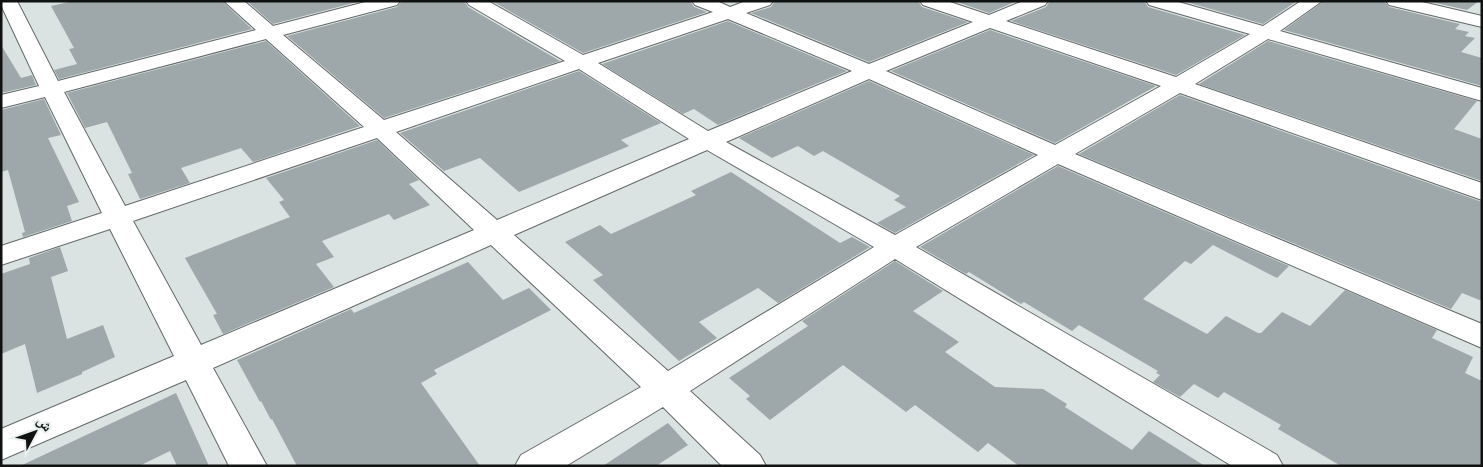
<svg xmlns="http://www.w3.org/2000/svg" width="1483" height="467" font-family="Georgia,'Noto Naskh Arabic',serif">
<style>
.building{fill:#9ea7a9}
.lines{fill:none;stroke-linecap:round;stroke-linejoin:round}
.minor-casing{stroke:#626a68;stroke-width:2}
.minor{fill:#fff;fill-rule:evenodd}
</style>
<rect width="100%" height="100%" fill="#dbe3e2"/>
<path class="building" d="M73,1H222L252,29L59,79L54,70L77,64L69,49L74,48L51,6Z
M247,1H361L273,24Z
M402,1H464L468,7L560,61L384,118L287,36L397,7Z
M492,1H690L694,7L707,12L583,53Z
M775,1H918L922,7L968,22L869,62L751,13L771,7Z
M954,1H1017L989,13Z
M1050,1H1144L1148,7L1245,35L1176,75L1011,21L1046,7Z
M1183,1H1297L1263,24Z
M1324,1H1384L1389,7L1460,24L1455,29L1469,32L1465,36L1475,38L1461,52L1482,58V86L1284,30Z
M1427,1H1479L1467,10Z
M728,21L847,71L718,125L694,109L683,114L602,64Z
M990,30L1156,86L1055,143L891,71Z
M266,41L360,126L253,162L241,148L181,168L190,183L140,199L128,174L132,173L107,122L85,128L67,93Z
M1268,41L1477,101L1454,129L1482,139V181L1199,84Z
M1,45L21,78L32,75L36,85L1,93Z
M579,71L661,123L621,140L629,146L519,192L480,158L444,171L400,133Z
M869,81L1034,155L895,233L877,223L906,207L894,200L900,196L823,151L814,156L798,146L772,158L739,138Z
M1180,95L1482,202V301L1462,293L1451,309L1079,154Z
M44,99L61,135L48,138L79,202L67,206L72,221L23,237L22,233L25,232L8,170L1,172V110Z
M377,140L419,180L409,184L430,205L394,220L389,214L322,241L334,257L316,264L334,287L223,334L213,315L217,314L185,258L290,217L279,202L284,200L266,178Z
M1058,166L1289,266L1277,278L1213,245L1191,264L1185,261L1143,299L1207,334L1226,316L1258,333H1261L1282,312L1310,326L1345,290L1437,330L1432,338L1473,357L1465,373L1482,381V466H1341L1278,429L1281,425L1224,392L1218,398L1194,384L1180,397L1153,382L1160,375L1156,373L1158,371L1079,325L1072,331L1024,302L1021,304L969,272L966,274L920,247Z
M731,172L840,243L852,237L870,247L778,303L758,288L699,322L717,338L679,361L593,280L603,275L565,242L600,225L611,234L696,195L691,191Z
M60,247L68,271L51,277L67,339L103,325L115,357L82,372V374L37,393L25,344L1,354V274L30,264L29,258Z
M895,261L943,291L913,311L959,342L945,352L995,387L1043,389L1067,404L1065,407L1132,450L1149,431L1205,466H1019L988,443L978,452L915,405L906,412L843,365L770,420L746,399L750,396L729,378L808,326L802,321Z
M468,262L503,300L529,288L551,310L434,370L437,374L421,383L480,466H297L272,419L271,420L261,401L260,402L237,360L351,309L354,313Z
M176,393L209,466H177L170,451L139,466H20Z
M668,423L688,445L656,466H603Z"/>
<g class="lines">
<g class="minor-casing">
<path id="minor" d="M1,1H17L58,81L256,30L224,1H244L273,26L369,1H400L397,5L283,35L384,120L565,61L469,5L466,1H488L583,55L713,12L695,5L692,1H717L730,7L746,1H773L770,5L746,13L869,64L973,22L923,5L920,1H947L989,15L1023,1H1048L1045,5L1006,21L1176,77L1250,34L1149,5L1146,1H1175L1263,26L1301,1H1322L1280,31L1482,88V101L1268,39L1195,84L1482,183V200L1180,93L1075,154L1482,324V348L1058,164L916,247L1277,455L1283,466H1232L895,259L690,391L760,455L766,466H722L663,407L566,466H515L521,455L641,387L491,245L213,368L267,466H229L186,380L1,460V429L174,356L110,229L1,265V246L102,213L45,97L1,108V95L39,86L1,5ZM728,19L852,71L708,131L598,63ZM990,28L1161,86L1055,145L886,71ZM266,39L364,127L125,206L64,92ZM579,69L689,139L497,220L396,132ZM869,79L1038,155L895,235L726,142ZM377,138L474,230L201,345L133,221ZM707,150L874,247L668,371L514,235Z
M1386,1H1418L1482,16V27L1389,5Z"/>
</g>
<use href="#minor" class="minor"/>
</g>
<rect width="1483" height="467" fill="none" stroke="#0f1211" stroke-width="5"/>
<g transform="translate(35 432) rotate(49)" stroke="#e8f1ef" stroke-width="4" paint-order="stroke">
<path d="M0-4L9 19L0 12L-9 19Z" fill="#0f1211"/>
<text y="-8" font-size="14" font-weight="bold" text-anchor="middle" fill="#0f1211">ش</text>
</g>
</svg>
